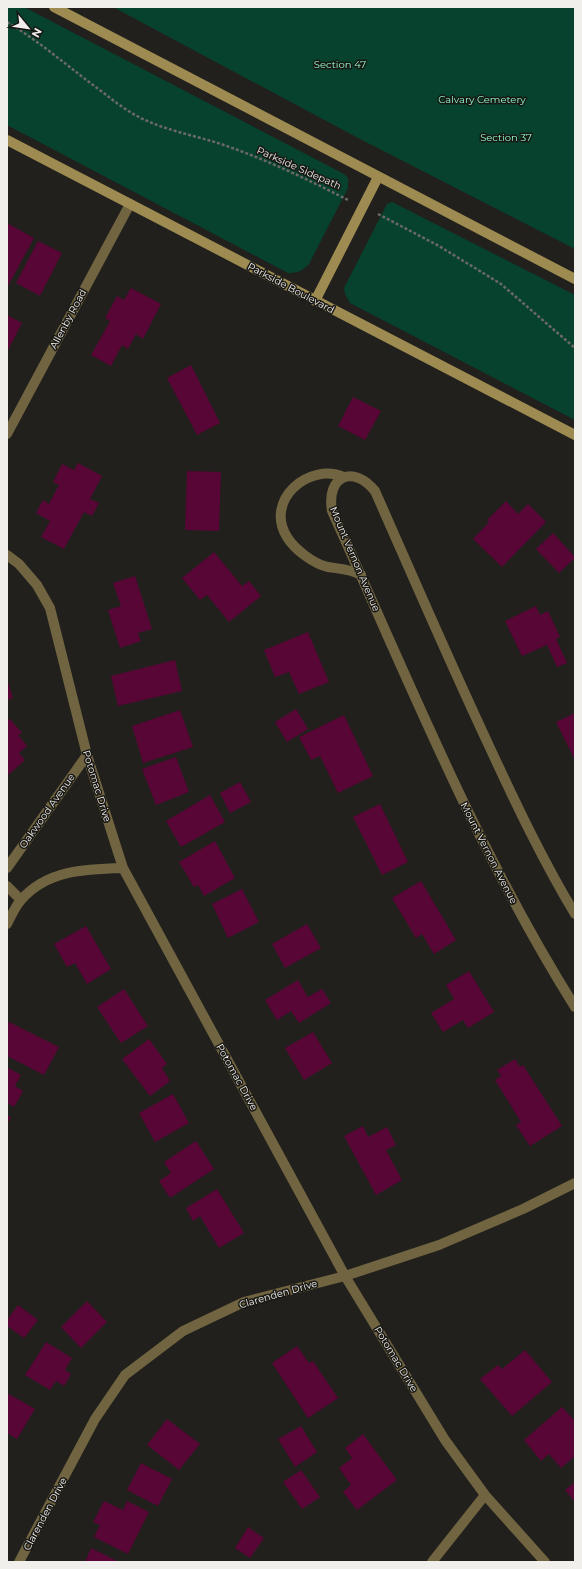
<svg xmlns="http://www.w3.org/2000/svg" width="582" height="1569" font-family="Montserrat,sans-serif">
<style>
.green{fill:#07422f}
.building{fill:#570636}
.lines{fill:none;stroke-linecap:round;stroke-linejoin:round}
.path{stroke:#6a6965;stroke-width:2.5;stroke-dasharray:3 2;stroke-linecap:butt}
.lane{stroke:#706441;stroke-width:10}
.street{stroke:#706441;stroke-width:10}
.secondary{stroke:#9d8b51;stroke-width:10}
.labels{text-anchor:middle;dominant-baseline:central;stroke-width:3;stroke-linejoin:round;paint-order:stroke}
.park-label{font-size:10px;fill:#92fdcf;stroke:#181713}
.street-label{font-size:10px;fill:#f0efec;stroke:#181713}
</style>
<rect width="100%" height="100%" fill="#21201c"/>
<path class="green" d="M7,7H24L344,174L348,178V188L309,264C302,271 298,273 288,273L7,125Z
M113,7H575V249L360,139Z
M392,202L575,295V420L350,303L345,294L344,288L387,204Z"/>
<path class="building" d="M7,223L34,238L7,288Z
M38,241L62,253L40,296L16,283Z
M131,288L161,304L143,339L136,334L128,349L122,345L111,366L91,355L110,321L105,318L117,296L124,300Z
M7,315L22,323L7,352Z
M191,365L220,423L197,435L167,378Z
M353,397L381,411L365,440L338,426Z
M78,463L102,476L90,499L99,503L92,516L84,512L64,549L41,537L50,521L36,513L43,500L49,504L59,485L53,482L62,464L74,470Z
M187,471L221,472L219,531L185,530Z
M506,501L518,514L528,504L546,522L502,567L473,539L489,522L487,520Z
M553,533L575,557V558L559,573L536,549Z
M214,552L242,586L249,581L261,596L229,622L207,595L200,600L182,578Z
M135,576L152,629L138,633L141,641L120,648L108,610L121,606L113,583Z
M536,606L540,615L548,611L560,637L556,639L567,663L557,667L547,645L522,656L505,621Z
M308,632L329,682L299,694L289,672L275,677L264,650Z
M175,660L182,691L118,706L111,676Z
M7,679L13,698L7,700Z
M296,709L308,729L287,742L275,722Z
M180,710L193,747L143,763L132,726Z
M575,713V760L556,722Z
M344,715L373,776L338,793L320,756L311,760L299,737Z
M10,719L22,733L18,735L27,746L19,753L25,760L7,776V721Z
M176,757L189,792L156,805L142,769Z
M240,782L251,802L230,813L220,793Z
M210,795L225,822L181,847L166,821Z
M380,804L408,862L382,875L353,817Z
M215,841L235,878L204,896L198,885L194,887L179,862Z
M421,881L456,940L434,954L422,934L416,938L392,898Z
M242,889L259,922L228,938L212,904Z
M307,924L321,948L285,968L272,944Z
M86,926L111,969L87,984L75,963L67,967L54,944Z
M469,971L494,1012L468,1028L463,1020L443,1032L431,1013L454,999L446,985Z
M298,980L308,997L322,989L331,1003L299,1023L291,1011L277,1020L265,1000Z
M124,989L148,1026L121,1043L97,1007Z
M9,1022L59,1047L44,1075L7,1056V1025Z
M313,1032L332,1063L304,1080L285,1048Z
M149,1039L167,1064L162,1068L170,1081L150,1096L122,1059Z
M515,1059L520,1067L523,1065L562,1126L530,1146L516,1125L521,1122L495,1080L501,1076L497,1070Z
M7,1067L21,1075L15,1086L23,1091L14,1107L7,1103Z
M173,1094L189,1123L155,1142L139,1113Z
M7,1115L11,1117L7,1124Z
M363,1126L368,1137L387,1127L396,1145L386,1150L402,1180L376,1195L344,1136Z
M196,1141L214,1169L170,1198L159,1181L171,1173L164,1162Z
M217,1189L244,1233L219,1248L200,1216L193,1221L186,1208Z
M87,1301L107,1322L81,1348L61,1327Z
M18,1305L38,1320L24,1338L7,1326V1320Z
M46,1342L72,1358L65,1370L71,1374L64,1386L56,1381L50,1390L25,1375Z
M297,1346L309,1363L313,1361L338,1398L308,1418L272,1363Z
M525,1350L552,1382L512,1416L480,1379L498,1365L502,1369Z
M9,1394L35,1409L17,1439L7,1433V1396Z
M562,1407L575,1421V1456L561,1468L549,1454L541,1461L524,1440Z
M167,1419L200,1444L179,1470L147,1445Z
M301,1426L317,1452L295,1467L278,1439Z
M363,1434L397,1480L357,1510L343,1492L351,1485L339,1468L352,1458L345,1448Z
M141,1463L172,1479L158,1506L127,1490Z
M301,1470L320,1497L302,1509L283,1482Z
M575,1482V1502L565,1490Z
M104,1501L123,1510L127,1501L149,1512L128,1554L94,1537L100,1525L93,1522Z
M248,1527L264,1538L250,1558L235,1548Z
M91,1548L119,1562H85Z"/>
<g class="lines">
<path class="path" d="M7,22C42,43 72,70 105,94C115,102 126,110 137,116C163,130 193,135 221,144C265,159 307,179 348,200
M378,214L439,246L501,284L575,348"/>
<path class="lane" d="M344,477C309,462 264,500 287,537C295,550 314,564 328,567C340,569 350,569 361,575"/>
<path class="street" d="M7,434L130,204
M7,555L19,564L37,585L50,608L87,755L123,868L345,1276L445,1440L485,1495L545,1562
M7,868L87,755
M7,886L21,900
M575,914C543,861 516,804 490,748C450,663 413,577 375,491C353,464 326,476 332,511C408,679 477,851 575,1007
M7,924C11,916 15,907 21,900C47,870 85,869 123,868
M19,1562L95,1419L125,1375L183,1331L244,1302L345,1276L439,1245L523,1209L575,1183
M432,1562L485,1495"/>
<path class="secondary" d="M54,7L575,279
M7,140L575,435
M315,301L378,177"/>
</g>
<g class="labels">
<g class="park-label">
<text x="340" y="64">Section 47</text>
<text x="482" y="99">Calvary Cemetery</text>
<text x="506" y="137">Section 37</text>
</g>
<g class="street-label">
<text transform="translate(299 168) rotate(24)">Parkside Sidepath</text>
<text transform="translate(291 288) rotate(28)">Parkside Boulevard</text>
<text transform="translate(68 319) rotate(-62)">Allenby Road</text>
<text transform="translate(355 559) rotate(67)">Mount Vernon Avenue</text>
<text transform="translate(97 786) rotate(73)">Potomac Drive</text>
<text transform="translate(47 811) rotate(-55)">Oakwood Avenue</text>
<text transform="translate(489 853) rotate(63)">Mount Vernon Avenue</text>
<text transform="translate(237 1077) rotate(61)">Potomac Drive</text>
<text transform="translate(278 1294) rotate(-16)">Clarenden Drive</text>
<text transform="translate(396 1359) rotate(59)">Potomac Drive</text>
<text transform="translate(45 1514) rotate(-62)">Clarenden Drive</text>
</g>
</g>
<rect width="582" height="1569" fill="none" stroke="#f0efec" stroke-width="16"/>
<g transform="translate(28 28) rotate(119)" stroke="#181713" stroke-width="3" paint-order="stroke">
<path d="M0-3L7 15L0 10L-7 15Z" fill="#f0efec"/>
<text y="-6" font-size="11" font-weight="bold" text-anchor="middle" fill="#f0efec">N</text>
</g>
</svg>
